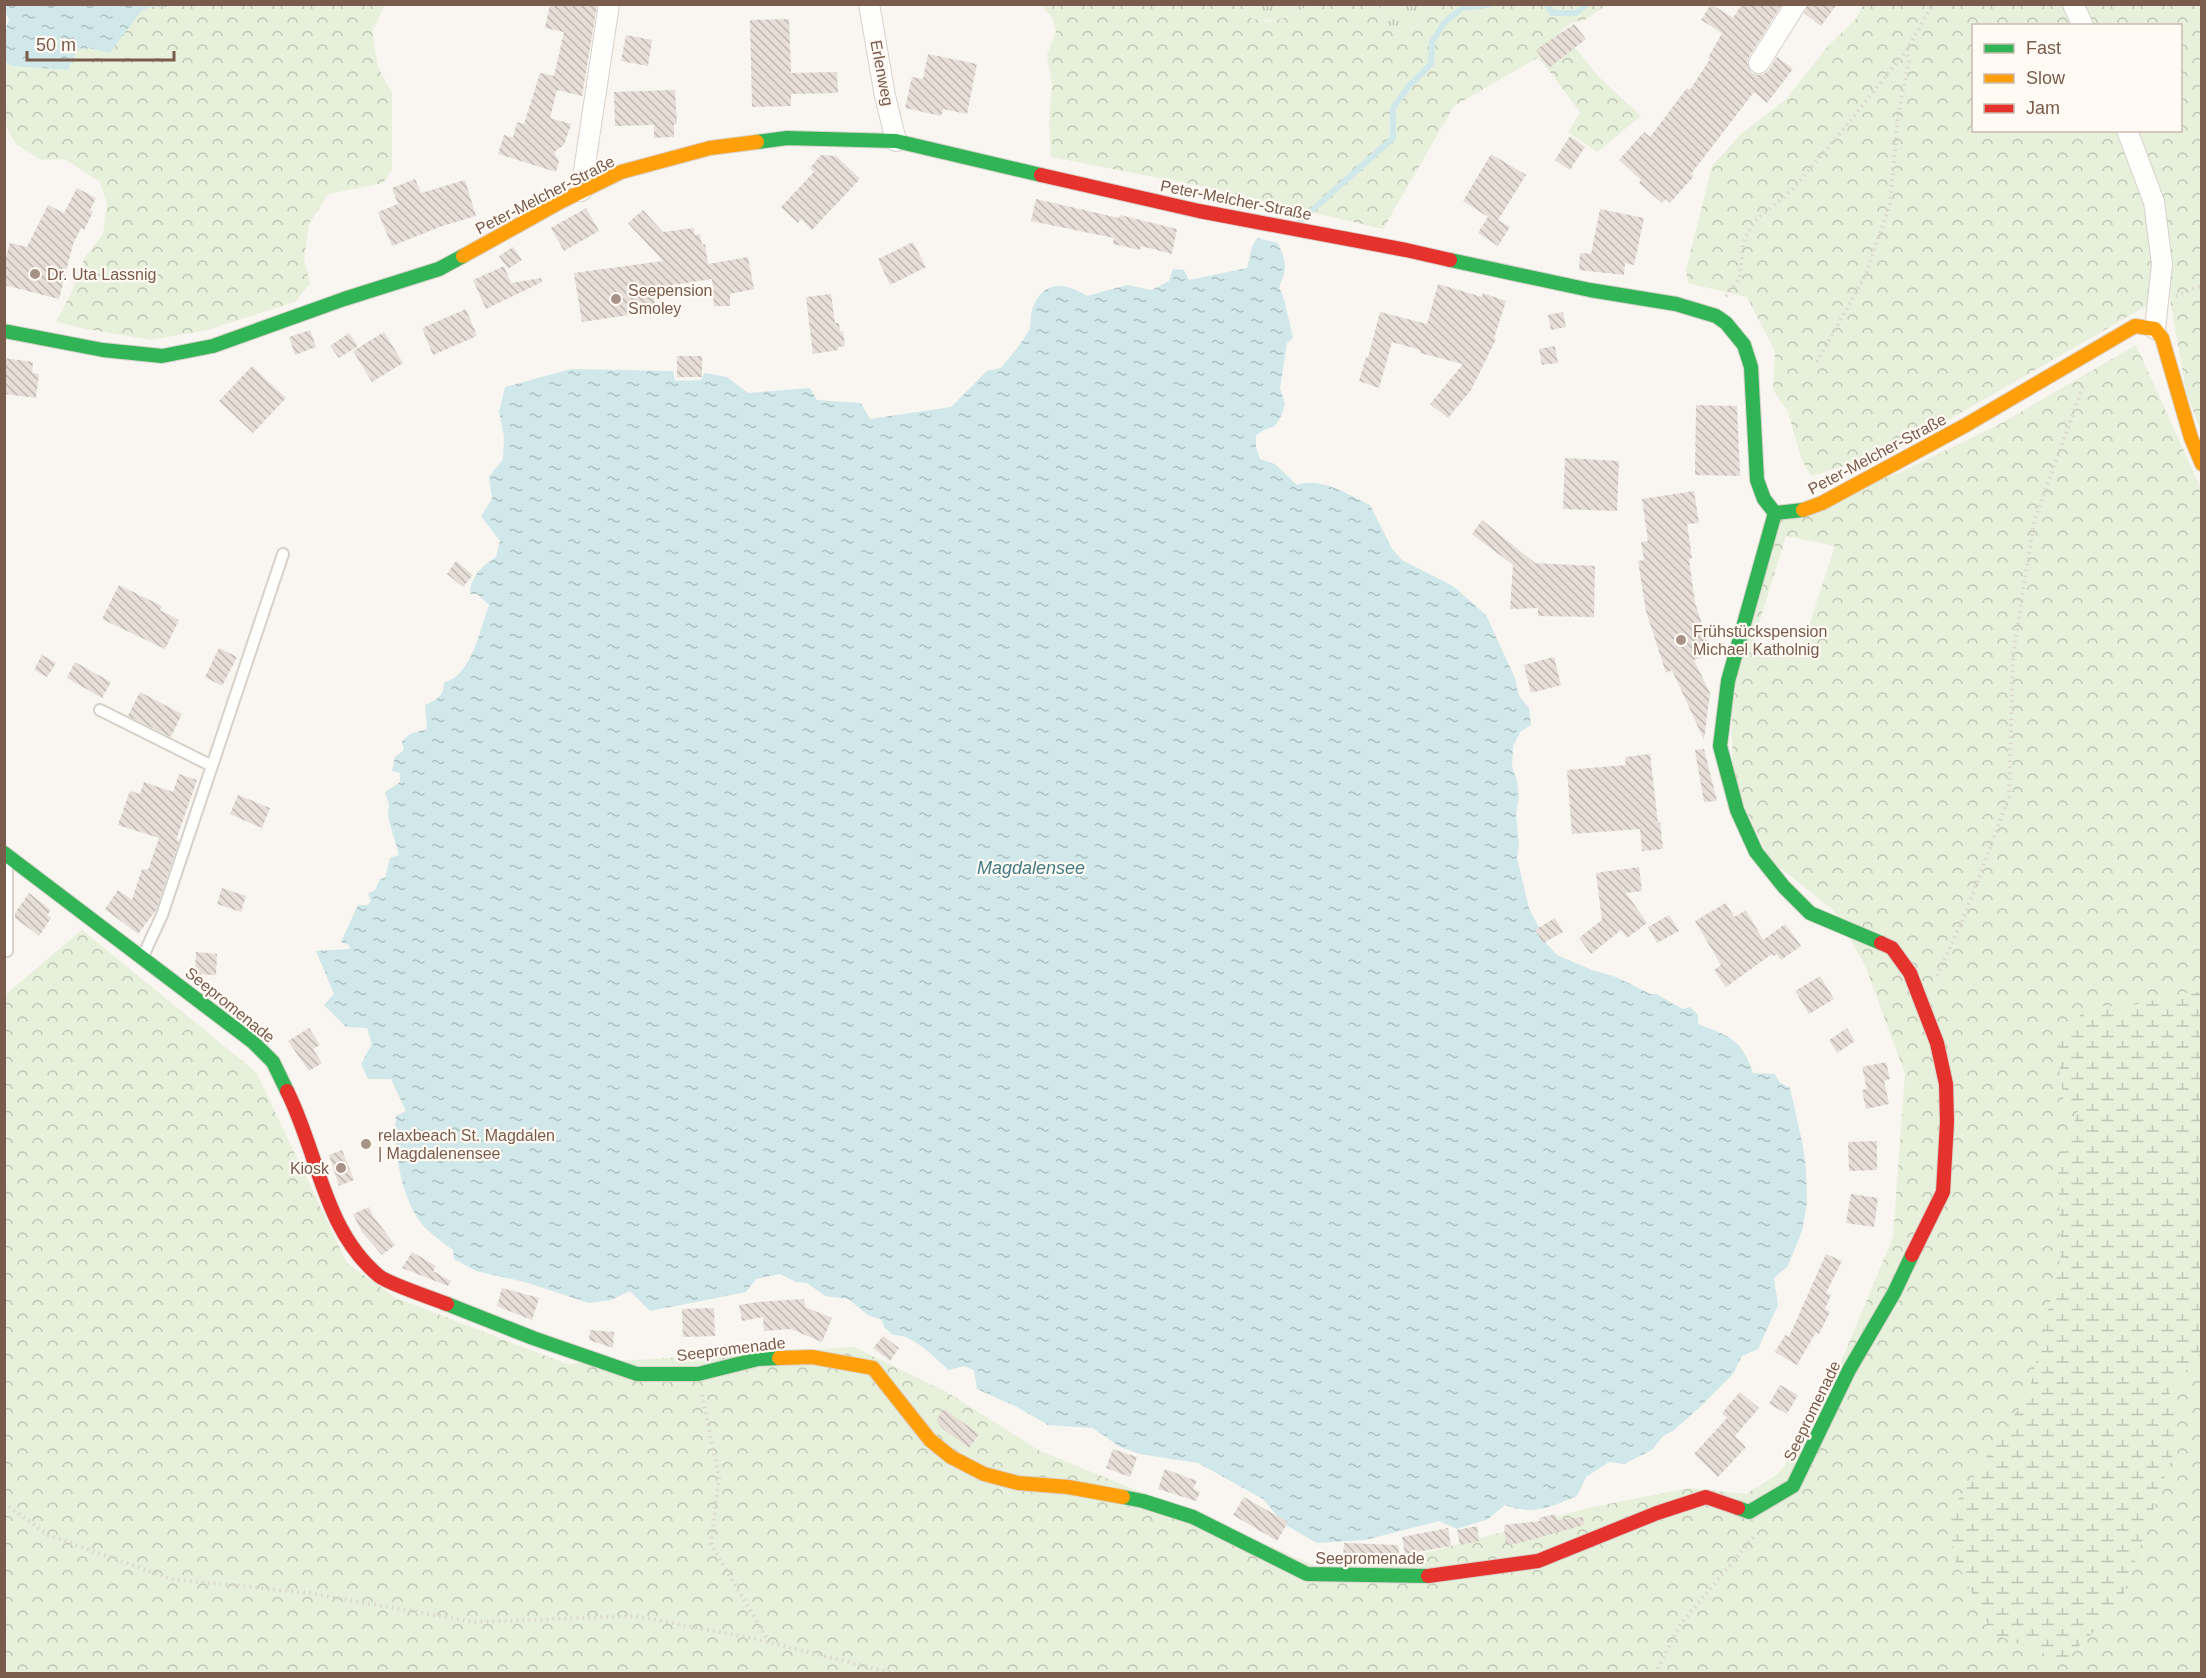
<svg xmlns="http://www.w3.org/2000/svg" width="2206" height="1678" font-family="Helvetica,sans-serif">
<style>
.grass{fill:url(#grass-tufts)}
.forest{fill:url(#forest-crowns);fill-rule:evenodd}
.wetland{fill:url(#wetland-marsh)}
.water{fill:url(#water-ripples)}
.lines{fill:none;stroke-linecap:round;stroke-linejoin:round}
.stream{stroke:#d0e8ea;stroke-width:6}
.building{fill:url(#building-back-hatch)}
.lane-casing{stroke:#d7d1cb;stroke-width:14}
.street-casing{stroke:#d7d1cb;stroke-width:22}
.fast-casing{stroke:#d9d2cb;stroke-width:16}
.slow-casing{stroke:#d9d2cb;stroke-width:16}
.jam-casing{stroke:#d9d2cb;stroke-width:16}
.path{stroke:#dcd5d0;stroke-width:4;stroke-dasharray:1.5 4.5;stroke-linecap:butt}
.lane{stroke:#fefefd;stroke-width:10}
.street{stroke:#fefefd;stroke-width:20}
.fast{stroke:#30b455;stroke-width:14}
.slow{stroke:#ff9f0a;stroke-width:14}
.jam{stroke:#e5322d;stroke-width:14}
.poi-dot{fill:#a69286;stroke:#fffaf3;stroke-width:2}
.labels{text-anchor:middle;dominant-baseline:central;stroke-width:4.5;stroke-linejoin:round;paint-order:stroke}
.street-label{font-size:16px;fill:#7a5c4d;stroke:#fffaf3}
.poi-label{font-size:16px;fill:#7a5c4d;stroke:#fffaf3;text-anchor:start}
.water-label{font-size:18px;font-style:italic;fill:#437c86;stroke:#fffaf3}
</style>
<defs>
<pattern id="grass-tufts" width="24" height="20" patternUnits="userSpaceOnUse" patternTransform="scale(1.5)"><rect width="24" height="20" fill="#e7f0db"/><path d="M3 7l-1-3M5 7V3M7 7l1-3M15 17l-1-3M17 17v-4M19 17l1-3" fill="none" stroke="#c0c6b4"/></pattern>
<pattern id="forest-crowns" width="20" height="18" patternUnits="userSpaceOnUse" patternTransform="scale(1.5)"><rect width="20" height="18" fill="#e7f0db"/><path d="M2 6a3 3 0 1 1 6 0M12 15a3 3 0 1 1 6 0" fill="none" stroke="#c0c6b4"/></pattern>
<pattern id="wetland-marsh" width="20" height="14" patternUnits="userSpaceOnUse" patternTransform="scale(1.5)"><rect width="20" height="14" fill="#e7f0db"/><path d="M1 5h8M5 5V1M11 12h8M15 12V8" fill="none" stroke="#c0c6b4"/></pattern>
<pattern id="water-ripples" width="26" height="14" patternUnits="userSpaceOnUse" patternTransform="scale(1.5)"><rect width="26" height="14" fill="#d0e8ea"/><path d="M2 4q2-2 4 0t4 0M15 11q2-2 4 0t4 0" fill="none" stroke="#aebfc0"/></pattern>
<pattern id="building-back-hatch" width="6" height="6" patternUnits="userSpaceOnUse" patternTransform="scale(1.5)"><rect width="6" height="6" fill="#e6ded7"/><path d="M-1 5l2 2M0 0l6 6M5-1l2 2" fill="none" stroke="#bfb7b1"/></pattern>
</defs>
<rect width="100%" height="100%" fill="#f9f5f0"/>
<path class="grass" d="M1245,5H1309C1284,19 1278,23 1249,18Z
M1379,5H1430L1422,22L1397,37L1380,13Z"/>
<path class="forest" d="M167,4L385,5L372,31L378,67L392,93V170L383,183L328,194L309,224L304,259L310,284L295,302L207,330L151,340L86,329L56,322L71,293L85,257L103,234L107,204L100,182L65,159L41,160L16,144L5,125L4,62L12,66L68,70L77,50L89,48L132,22L141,11L151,7H166Z
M1009,5H1245L1249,18L1270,22L1287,17L1309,5H1379L1380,13L1397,37L1422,22L1430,5H1607L1585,20L1573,22L1561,31L1599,77L1641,116L1597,152L1568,132L1580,112L1539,57L1454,106L1383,229L1196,185L1051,157L1049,124L1052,85L1047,55L1056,32L1052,17L1041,5Z
M1863,5H2201V432L2186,391L2169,293L1898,449L1812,476L1802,461L1788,412L1773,390L1775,351L1747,297L1688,283L1686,270L1712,166L1741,134L1786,99L1828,46L1855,20ZM1974,26H2180V130H1974Z
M2136,345L2201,489V1673L5,1674V995L82,930L256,1072L347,1263L394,1297L567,1364L854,1347L945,1391L1040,1451L1202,1517L1318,1567L1383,1565L1588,1508L1690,1488L1746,1494L1778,1474L1814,1427L1893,1237L1905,1074L1865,965L1833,910L1769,859L1733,782L1731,685L1782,515L1901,472L1998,425ZM1786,536L1835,546L1802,647L1753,642Z"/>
<path class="wetland" d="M2195,991L2202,995L2201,1353L2169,1390L2179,1437L2119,1607L2064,1661L1993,1634L1954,1558L1950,1512L2029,1393L2061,1255L2058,1173L2078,1111L2064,1102L2057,1049L2086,1006H2129Z"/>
<path class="water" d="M5,4H167V5L166,7H151L141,11L110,53L89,48L77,50L68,70L12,66L5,62V31L9,19L5,12Z
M1257,238L1278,243C1286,262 1288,267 1279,287L1284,299L1293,338L1287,343L1280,388L1285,404L1281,416L1275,426L1266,429L1256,435V447L1260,459L1275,464L1297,485C1320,476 1349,495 1370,505L1392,549L1402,560L1453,586L1486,615L1515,678L1519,696L1529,708L1531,725L1520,732L1513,747L1512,767L1517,780L1519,796L1516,815L1519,846L1517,858L1529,908L1547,944L1557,955L1592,970L1616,977L1650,994H1656L1683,1009L1690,1007L1698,1015V1024C1729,1036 1742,1039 1753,1073L1775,1074L1779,1082L1790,1088L1803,1146L1806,1170L1807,1203L1802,1231L1788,1266L1774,1278L1778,1305L1758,1349L1742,1356L1733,1374L1699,1408L1673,1431L1663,1436L1652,1450L1624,1464L1609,1462L1586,1477L1577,1496C1550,1507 1534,1516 1505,1505L1488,1519L1457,1529L1439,1521L1365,1540L1317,1543L1284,1524L1263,1499L1198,1463L1140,1454L1120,1447L1093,1428L1048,1425L1017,1407L977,1389L974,1370L964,1366L949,1370C933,1357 914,1334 893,1335L884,1327L882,1320L868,1315L848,1299L825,1296L807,1283L796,1282L780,1274L756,1279L746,1292L650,1311L630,1291L611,1300L589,1303L525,1282L476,1271L454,1259L453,1250C442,1242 429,1233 421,1223C401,1197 393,1148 396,1116L406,1111L391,1079H368L361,1064L372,1044L367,1028L346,1027L324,1005L334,994L316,951L350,949L349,945L341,942L358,905H368L371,901L368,894L375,890L380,879L385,878L390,858L399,855L388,817L389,805L385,792L400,782V773L392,771L395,757L404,750L402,741L410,734L427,729L425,705C437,700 444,696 444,682C470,679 481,627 489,605L477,594H470C470,577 482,566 496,557L500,541L481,516L492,499L489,477L503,459L504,436L499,412L505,387L571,369L673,371L675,381L701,380L705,373L727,377L748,393L810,388L817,400L861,403L870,419L951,407L987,371L1001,368C1010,356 1022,344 1029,330C1032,323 1030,314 1033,307C1044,279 1066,283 1087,296L1127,285L1152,290L1169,281L1173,269L1184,270L1189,280L1247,268L1252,247Z"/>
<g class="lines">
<path class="stream" d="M1547,4L1552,13H1576L1587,4
M1300,221L1393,138V108L1409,86L1431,64L1432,42L1444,23L1462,8L1491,4"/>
</g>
<path class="building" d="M550,4L597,6L582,96L557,90L550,118L571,124L564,145L554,152L559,161L556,172L498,154L504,135L513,138L517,122L524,124L540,73L554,76L564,32L545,28Z
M1711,4L1733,18L1742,4H1782L1749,57L1747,63L1752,73L1758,75L1764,74L1769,70L1777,57L1793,69L1767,103L1754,92L1691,174L1694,176L1670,203L1666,199L1662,203L1639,183L1641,180L1619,160L1644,132L1650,137L1687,88L1690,90L1710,59L1708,58L1722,33L1701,20Z
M1808,4H1837L1821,26L1804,13Z
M789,19L791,73L837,72L838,93L791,94V106L752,107L750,20Z
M1574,24L1586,39L1549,68L1536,50Z
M626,35L652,40L648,66L621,61Z
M928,54L977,64L967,114L943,109L941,116L905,108L912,77L923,79Z
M675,90L677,124H674V137L654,138V125L615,126L614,92Z
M1570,136L1585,147L1570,170L1555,160Z
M1491,154L1526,175L1498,220L1510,227L1498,246L1478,233L1488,217L1463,201Z
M821,155L836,156L860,179L812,230L801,219L798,223L781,207L814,172L810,168Z
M415,179L421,193L465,180L476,216L442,226L392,246L378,212L398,204L392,188Z
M77,188L96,198L90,210L93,212L84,230L81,228L73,244L59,299L4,285V263L10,243L27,247L48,205L64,213Z
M1036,199L1119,218L1120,215L1177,229L1172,254L1141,246L1140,250L1113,244L1114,238L1031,221Z
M586,208L599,231L564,251L551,228Z
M1600,209L1644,218L1634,265L1625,263L1624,275L1579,270L1580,253L1591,254Z
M643,210L663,232L694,228V235L700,234L702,245L705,244L708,264L748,257L754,289L730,294V306H714L712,279L653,288L656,311L582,322L574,273L663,261L628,223Z
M913,242L926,267L890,285L878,259Z
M513,247L522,260L508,269L499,256Z
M504,266L511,283L541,278L542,282L486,309L473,280Z
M1438,284L1482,297L1483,293L1506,301L1494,338L1496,339L1471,390L1448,418L1430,404L1463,364L1420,353V350L1392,342L1379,388L1359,381L1366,357L1368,358L1380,312L1427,324Z
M831,294L835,323H839L840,332L843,331L845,346L838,347V350L813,354L806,297Z
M466,309L477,336L433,355L422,328Z
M1563,312L1566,327L1551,330L1548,315Z
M310,330L316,347L295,355L289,337Z
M384,332L403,363L372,382L353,351Z
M349,333L358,346L339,358L330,346Z
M1555,346L1558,363L1542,365L1539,349Z
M677,356H702V377H677Z
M4,358L33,362L32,373L39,374L36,398L4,394Z
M252,366L286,398L253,433L219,401Z
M1696,405L1737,406L1740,476L1695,475Z
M1565,458L1619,461L1617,511L1563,509Z
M1694,491L1699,523L1687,524L1692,558L1689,559L1695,603L1712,654L1694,660L1710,693L1704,740L1672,670L1666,673L1646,611L1638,561L1644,560L1641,542L1648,541L1642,499Z
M1482,520L1535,563L1595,566L1594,617L1538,616V608L1510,609L1513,565L1472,534Z
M456,561L473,575L463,587L447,574Z
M119,585L162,606L160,610L179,620L165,649L102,619Z
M219,648L237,657L222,686L205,677Z
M42,655L56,663L47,677L34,670Z
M1554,657L1561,685L1531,693L1524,665Z
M75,662L111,682L102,698L67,678Z
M140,692L182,714L171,737L128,716Z
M1704,749L1717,801L1704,802L1695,750Z
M1650,754L1658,823L1660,822L1663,849L1642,851L1640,829L1572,834L1567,770L1626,765L1625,757Z
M179,774L197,780L176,840L179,841L156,910L138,934L105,909L118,890L132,900L142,869L148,870L159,838L118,825L130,791L140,794L144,782L173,792Z
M238,795L270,808L262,828L230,814Z
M1639,867L1642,891L1626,893L1647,923L1627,938L1621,930L1591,954L1579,938L1602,920L1596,873Z
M222,888L246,896L241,912L217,904Z
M29,893L51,910L47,915L51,918L39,936L15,918V913Z
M1726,903L1734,917L1746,910L1763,940L1785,924L1801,946L1781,960L1777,954L1774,956L1772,954L1726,987L1714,970L1721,965L1695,921Z
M1669,915L1679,931L1657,943L1648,927Z
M1555,918L1563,932L1543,943L1535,930Z
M196,952L217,954L216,975L195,974Z
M1820,976L1834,999L1809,1014L1795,991Z
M309,1028L320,1045L313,1049L322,1063L309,1071L288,1041Z
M1847,1028L1855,1041L1837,1053L1829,1040Z
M1886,1062L1890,1079L1884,1081L1889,1104L1866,1109L1862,1090L1867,1089L1862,1067Z
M1877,1141V1170L1849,1171L1848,1142Z
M342,1150L354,1180L339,1186L329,1155Z
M1851,1194L1878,1198L1874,1227L1846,1223Z
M369,1207L373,1216L395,1245L382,1255L362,1232L353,1214Z
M412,1252L436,1266L433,1271L451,1281L448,1286L402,1268Z
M1826,1254L1842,1261L1826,1293L1831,1295L1825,1309L1830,1312L1819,1334L1816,1332L1797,1365L1775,1352L1785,1335L1789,1337Z
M502,1288L539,1298L532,1320L497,1306Z
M804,1299L805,1307L832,1318L822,1342L791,1329L764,1331L763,1317L742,1321L739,1305L759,1302Z
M714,1308L715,1336L683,1337L682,1309Z
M590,1330L614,1332L613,1348L589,1340Z
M883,1336L899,1348L890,1361L873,1348Z
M1780,1385L1798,1395L1787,1414L1769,1404Z
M1740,1392L1759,1408L1735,1436L1746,1447L1718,1477L1694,1454L1727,1418L1722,1413Z
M944,1409L979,1434L969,1448L942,1428L936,1420Z
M1113,1449L1137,1457L1130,1477L1106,1468Z
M1165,1469L1197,1481L1193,1489L1200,1492L1196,1501L1158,1489Z
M1244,1497L1288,1522L1277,1541L1233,1515Z
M1555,1514L1557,1520L1583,1517L1584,1525L1519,1543L1506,1545L1504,1525L1540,1521L1539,1518Z
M1477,1526L1479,1541L1460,1545L1457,1530Z
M1448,1528L1451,1546L1405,1554L1402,1537Z
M1344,1543L1398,1545L1399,1554L1360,1558L1343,1557Z"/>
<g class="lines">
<g class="lane-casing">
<path id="lane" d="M100,710L212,766
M7,951V859
M143,956L162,915L283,554"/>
</g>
<g class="street-casing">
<path id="street" d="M869,4L885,96L896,141
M2073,4L2083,26
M1759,63L1796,4
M2127,130L2154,202L2162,264L2155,329
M581,191L609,4"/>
</g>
<g class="fast-casing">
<path id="fast" d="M757,142L787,138L896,141L1041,175
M1450,260L1590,290L1676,304L1716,316L1726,323L1744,345L1751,367L1757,480L1764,499L1775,513L1803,510
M4,331L103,350L162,356L213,346L344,299L439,269L463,256
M1775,513L1728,681L1720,746L1737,810L1756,852L1784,887L1810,913L1881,943
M4,853L253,1042L273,1062L287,1091
M447,1304L533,1338L637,1374H698L758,1359L779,1358
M1123,1497L1143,1501L1193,1517L1307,1574L1428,1576
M1738,1508L1749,1512L1793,1486L1849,1370L1894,1293L1912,1255"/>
</g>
<g class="slow-casing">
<path id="slow" d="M463,256L562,201L621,172L710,148L757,142
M1803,510L1822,503L1966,425L2135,326L2155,329L2162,338L2191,438L2202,464
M779,1358L812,1357L873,1368L930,1440L951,1457L984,1474L1018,1483L1068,1487L1123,1497"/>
</g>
<g class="jam-casing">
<path id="jam" d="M1041,175L1199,211L1406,250L1450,260
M1881,943L1892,948L1910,973L1937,1043L1946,1084L1947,1122L1943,1192L1912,1255
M287,1091C318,1152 323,1229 379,1276C389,1284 432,1298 447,1304
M1428,1576L1538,1561L1657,1513L1706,1497L1738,1508"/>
</g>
<path class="path" d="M1726,296L1740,278L1743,242L1754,222L1792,190L1845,127L1906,51L1933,4
M2176,296L2202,285
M1817,362L1866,274L1890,204L1898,115L1909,61L1906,52
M1937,976L1965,914L2009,797L2013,656L2034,521L2084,384
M702,1395L719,1477L711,1544L769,1642
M4,1503L48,1535L171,1579L309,1593L474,1622L636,1616L751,1638L897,1674
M1655,1674L1680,1625L1756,1534"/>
<use href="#lane" class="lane"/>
<use href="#street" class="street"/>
<use href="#fast" class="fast"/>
<use href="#slow" class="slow"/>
<use href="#jam" class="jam"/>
</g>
<g class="poi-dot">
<circle cx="35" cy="274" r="6"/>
<circle cx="616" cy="299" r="6"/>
<circle cx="1681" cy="640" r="6"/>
<circle cx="366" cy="1144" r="6"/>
<circle cx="341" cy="1168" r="6"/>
</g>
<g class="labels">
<g class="street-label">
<text transform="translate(882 73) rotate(79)">Erlenweg</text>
<text transform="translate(545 195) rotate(-27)">Peter-Melcher-Straße</text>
<text transform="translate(1236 200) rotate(11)">Peter-Melcher-Straße</text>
<text transform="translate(1877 454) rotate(-28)">Peter-Melcher-Straße</text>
<text transform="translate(230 1005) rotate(39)">Seepromenade</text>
<text transform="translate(731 1349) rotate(-7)">Seepromenade</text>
<text transform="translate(1812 1411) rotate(-64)">Seepromenade</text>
<text x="1370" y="1558">Seepromenade</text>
</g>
<g class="poi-label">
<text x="47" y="274">Dr. Uta Lassnig</text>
<text x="628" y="290">Seepension<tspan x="628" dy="18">Smoley</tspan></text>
<text x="1693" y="631">Frühstückspension<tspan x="1693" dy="18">Michael Katholnig</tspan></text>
<text x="378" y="1135">relaxbeach St. Magdalen<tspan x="378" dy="18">| Magdalenensee</tspan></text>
<text x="329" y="1168" text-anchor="end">Kiosk</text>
</g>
<g class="water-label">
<text x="1031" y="868">Magdalensee</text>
</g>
</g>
<rect width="2206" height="1678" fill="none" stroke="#7a5c4d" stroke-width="12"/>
<rect x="1972" y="24" width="210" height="108" fill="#fffaf3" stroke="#cabbb1" stroke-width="1.5"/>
<rect x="1984" y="44" width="30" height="9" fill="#30b455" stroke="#cabbb1" stroke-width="1.5"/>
<text x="2026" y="54" font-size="18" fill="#7a5c4d">Fast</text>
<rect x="1984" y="74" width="30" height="9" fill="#ff9f0a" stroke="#cabbb1" stroke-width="1.5"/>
<text x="2026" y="84" font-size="18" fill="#7a5c4d">Slow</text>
<rect x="1984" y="104" width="30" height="9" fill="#e5322d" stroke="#cabbb1" stroke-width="1.5"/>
<text x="2026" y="114" font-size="18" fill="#7a5c4d">Jam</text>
<path d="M27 51v9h147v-9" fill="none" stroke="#7a5c4d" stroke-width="3"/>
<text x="36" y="51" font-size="18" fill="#7a5c4d" stroke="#fffaf3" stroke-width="4.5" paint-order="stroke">50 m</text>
</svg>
